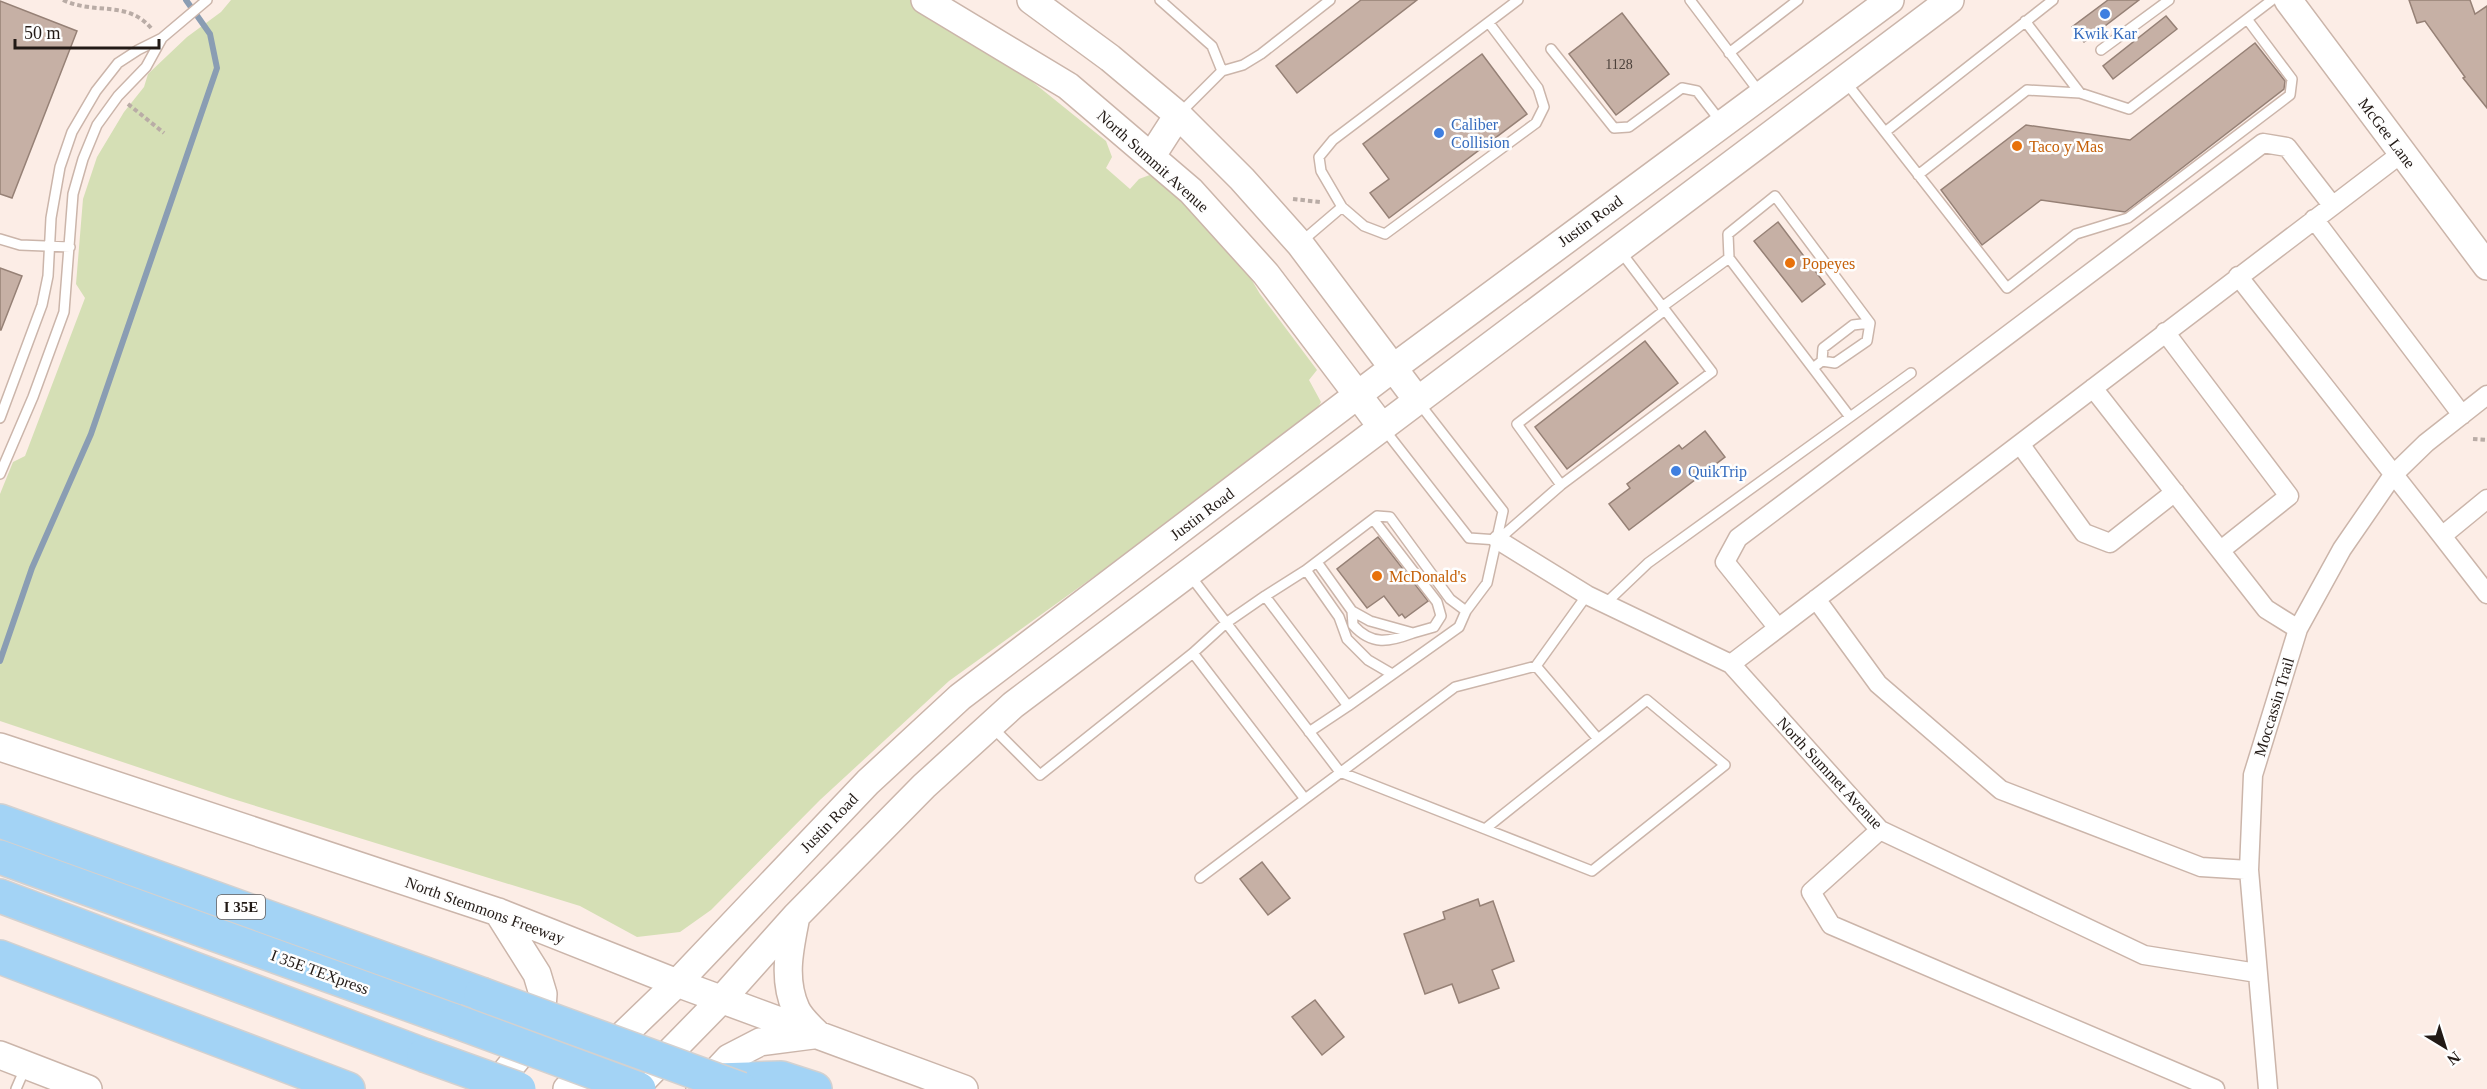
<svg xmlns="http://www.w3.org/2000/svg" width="2487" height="1089" font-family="'Times New Roman',serif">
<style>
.green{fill:#d5dfb5}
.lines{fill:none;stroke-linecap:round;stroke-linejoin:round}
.stream{stroke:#8a9db3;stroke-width:6}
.building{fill:#c6b0a5;stroke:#968176;stroke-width:1.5}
.lane-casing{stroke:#cbb5aa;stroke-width:12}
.street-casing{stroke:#cbb5aa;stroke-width:21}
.secondary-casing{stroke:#cbb5aa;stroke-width:30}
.highway-casing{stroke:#d3d1d0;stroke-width:36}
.path{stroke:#b9aca6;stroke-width:4;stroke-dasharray:4.5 3;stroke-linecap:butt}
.lane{stroke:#fff;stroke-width:9}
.street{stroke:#fff;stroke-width:18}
.secondary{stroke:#fff;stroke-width:27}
.highway{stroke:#a3d3f5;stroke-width:33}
.highway-bridge-casing{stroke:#d3d1d0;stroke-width:36;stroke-linecap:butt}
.highway-bridge{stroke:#a3d3f5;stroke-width:33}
.shop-dot{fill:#3f7fe0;stroke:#fefefe;stroke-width:2}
.food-dot{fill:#e8710a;stroke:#fefefe;stroke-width:2}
.labels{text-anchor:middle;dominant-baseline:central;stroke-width:5;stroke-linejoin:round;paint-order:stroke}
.number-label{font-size:14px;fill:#4b403a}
.shield{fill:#fefefe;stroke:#645e5c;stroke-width:1.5}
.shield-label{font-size:15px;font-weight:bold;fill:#221a16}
.shop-label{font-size:16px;fill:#366cbe;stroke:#fefefe;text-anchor:start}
.street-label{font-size:16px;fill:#221a16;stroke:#fefefe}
.food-label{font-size:16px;fill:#c56008;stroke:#fefefe;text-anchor:start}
</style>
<rect width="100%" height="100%" fill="#fcede6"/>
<path class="green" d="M231,0H913L1014,67L1106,141L1112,157L1106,168L1130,189L1139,179L1155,173L1234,250L1260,294L1317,370L1309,380L1321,402L1313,416L1221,485L949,681L820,800L711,910L680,932L637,937L580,906L230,798L0,721V494L13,462L25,456L85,298L76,284L83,199L97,157L124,112L144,87L148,74L187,37L221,12Z"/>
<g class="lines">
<path class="stream" d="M0,661L32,568L91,434L217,68L210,34L186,0"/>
</g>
<path class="building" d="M1361,0H1417L1297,93L1276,66Z
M2108,0H2139L2084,42L2072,27Z
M2409,0H2470L2475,14L2487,6V108L2463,78L2465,77L2425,21L2417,23Z
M0,1L77,31L12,198L0,194Z
M1622,13L1669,74L1616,115L1569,54Z
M2166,16L2177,29L2113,79L2103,66Z
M2255,43L2285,81L2284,89L2125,212L2041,200L1982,245L1941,190L2026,125L2130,140Z
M1482,54L1527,114L1389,218L1370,193L1389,179L1363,144Z
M1778,222L1825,284L1802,302L1754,241Z
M0,268L22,276L1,330H0Z
M1645,341L1678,383L1567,469L1535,427Z
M1705,431L1725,457L1629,530L1609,504L1630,488L1627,484L1679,445L1682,449Z
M1378,537L1428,601L1405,618L1402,614L1399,616L1384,596L1367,608L1337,569Z
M1262,862L1290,898L1268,915L1240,879Z
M1478,899L1480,906L1493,901L1514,961L1492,970L1499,988L1459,1003L1452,984L1425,994L1404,934L1445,919L1443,912Z
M1315,1000L1344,1037L1322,1055L1292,1017Z"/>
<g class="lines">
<g class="lane-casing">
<path id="lane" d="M1160,0L1212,46L1222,71
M1690,0L1760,93
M2025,21L2080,93L2129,109L2272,0
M1551,49L1614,128L1629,127L1682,88L1697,91L1721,122
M2101,50L2169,0
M1729,53L1798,0
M1845,81L2007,288L2076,234L2128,218L2290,95L2292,79L2247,19
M1180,113L1222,71L1243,65L1261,54L1330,0
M1885,132L2053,0
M1918,175L2027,90L2080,93
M1342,207L1321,171L1319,157L1333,140L1518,0
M0,239L20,245L70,247
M1301,242L1342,207L1364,226L1385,234L1536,123L1544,107L1538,88L1489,23
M1729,258L1728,234L1775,196L1870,323L1867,341L1835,363L1822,361L1813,368
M1662,307L1729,258L1850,417
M1822,361L1823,348L1853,325L1870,323
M0,418L42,305L48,276L51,218L60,167L72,132L96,91L118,63L138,50L162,38L207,0
M1384,429L1469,538L1498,540L1561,485L1712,372L1621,252
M0,474L33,397L64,312L73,194L83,159L97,125L118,96L146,67L162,38
M1561,485L1517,424L1665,310
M1317,562L1352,611L1370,621L1413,633L1434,627L1441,616L1437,602L1373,519
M1306,570L1339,617L1347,639L1368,660L1392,674
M1189,574L1340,772L1592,871L1725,765L1647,700L1485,829
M1265,596L1306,570L1377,516L1390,517L1450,599L1466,611
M1605,604L1648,563L1911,373
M1352,611L1353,625C1372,646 1389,642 1413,633
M1193,653L1305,799L1200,878
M1536,666L1587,595
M992,727L1040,775L1193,653L1226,623L1265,596L1348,706L1459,627L1466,611L1487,583L1503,511L1419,403
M1309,732L1348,706
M1305,799L1455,687L1536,666L1598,739
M16,1089L26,1066"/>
</g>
<g class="street-casing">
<path id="street" d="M2314,219L2462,415
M2238,276L2442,536
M2165,332L2289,496L2221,550
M2093,388L2266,609L2298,629
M2020,444L2084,533L2110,543L2175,492
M2487,499L2442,536L2487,594
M1498,540L1587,595L1731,664L1880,830L2144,955L2257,973
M1816,599L1878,684L2001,790L2201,867L2249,870
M1778,628L1725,562L1738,538L2263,143L2287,147L2332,205
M1731,664L2402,153
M1880,830L1811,892L1831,925L2215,1089
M2268,1089L2249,870L2253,775L2298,629L2342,549L2393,475L2426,443L2487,395"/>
</g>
<g class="secondary-casing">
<path id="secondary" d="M925,0L1068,86L1191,191L1266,274L1382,427
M1031,0L1110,58L1178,115L1242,179L1300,244L1418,401
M2288,0L2487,266
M1151,157L1178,115
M0,747L498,912L677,983L964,1089
M796,916C790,947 782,978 796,1009C800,1018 810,1027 817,1034
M0,1055L88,1089
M492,1089L532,1040L541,1023L543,994L537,974L498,912
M567,1089L677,983L868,782L960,697L1393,368L1890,0
M634,1089L722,999L796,916L924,786L1013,705L1950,0
M700,1089L729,1058L760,1042L813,1035"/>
</g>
<g class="highway-casing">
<path id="highway" d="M0,821L481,994
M0,857L455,1021
M0,896L424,1055
M0,957L348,1089
M716,1080L781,1078L815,1089"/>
</g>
<path class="path" d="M63,0C95,15 127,0 151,28
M128,104L164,133
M1293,199L1320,202
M2473,439L2487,440"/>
<use href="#lane" class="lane"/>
<use href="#street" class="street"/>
<use href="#secondary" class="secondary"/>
<use href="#highway" class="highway"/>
<g class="highway-bridge-casing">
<path id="highway-bridge" d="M481,994L741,1089
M455,1021L639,1089
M424,1055L519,1089"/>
</g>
<use href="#highway-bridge" class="highway-bridge"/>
</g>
<g class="shop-dot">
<circle cx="2105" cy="14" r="6"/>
<circle cx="1439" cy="133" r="6"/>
<circle cx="1676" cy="471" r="6"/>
</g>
<g class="food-dot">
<circle cx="2017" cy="146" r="6"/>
<circle cx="1790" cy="263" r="6"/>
<circle cx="1377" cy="576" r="6"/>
</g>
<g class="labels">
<g class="number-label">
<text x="1619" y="64">1128</text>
</g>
<rect class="shield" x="217" y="895" width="48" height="24" rx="4.5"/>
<g class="shield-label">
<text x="241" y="907">I 35E</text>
</g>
<g class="shop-label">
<text x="2105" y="33" text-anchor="middle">Kwik Kar</text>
<text x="1451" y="124">Caliber<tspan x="1451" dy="18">Collision</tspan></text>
<text x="1688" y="471">QuikTrip</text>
</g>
<g class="street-label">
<text transform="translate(2387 133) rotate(53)">McGee Lane</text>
<text transform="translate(1153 161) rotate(42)">North Summit Avenue</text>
<text transform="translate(1590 221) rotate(-36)">Justin Road</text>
<text transform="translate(1202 514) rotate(-37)">Justin Road</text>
<text transform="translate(2274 707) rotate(-73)">Moccassin Trail</text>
<text transform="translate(1830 773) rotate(47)">North Summet Avenue</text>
<text transform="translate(829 823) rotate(-46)">Justin Road</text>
<text transform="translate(485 910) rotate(20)">North Stemmons Freeway</text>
<text transform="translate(320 972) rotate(20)">I 35E TEXpress</text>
</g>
<g class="food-label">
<text x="2029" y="146">Taco y Mas</text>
<text x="1802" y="263">Popeyes</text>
<text x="1389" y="576">McDonald's</text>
</g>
</g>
<g transform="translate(2445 1047) rotate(142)" stroke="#fefefe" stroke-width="4.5" paint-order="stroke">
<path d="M0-4.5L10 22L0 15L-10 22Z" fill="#221a16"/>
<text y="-9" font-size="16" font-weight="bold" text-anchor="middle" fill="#221a16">N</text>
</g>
<path d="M15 39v9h144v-9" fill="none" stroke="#221a16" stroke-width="3"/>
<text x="24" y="39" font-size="18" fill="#221a16" stroke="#fefefe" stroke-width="4.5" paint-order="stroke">50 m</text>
</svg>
